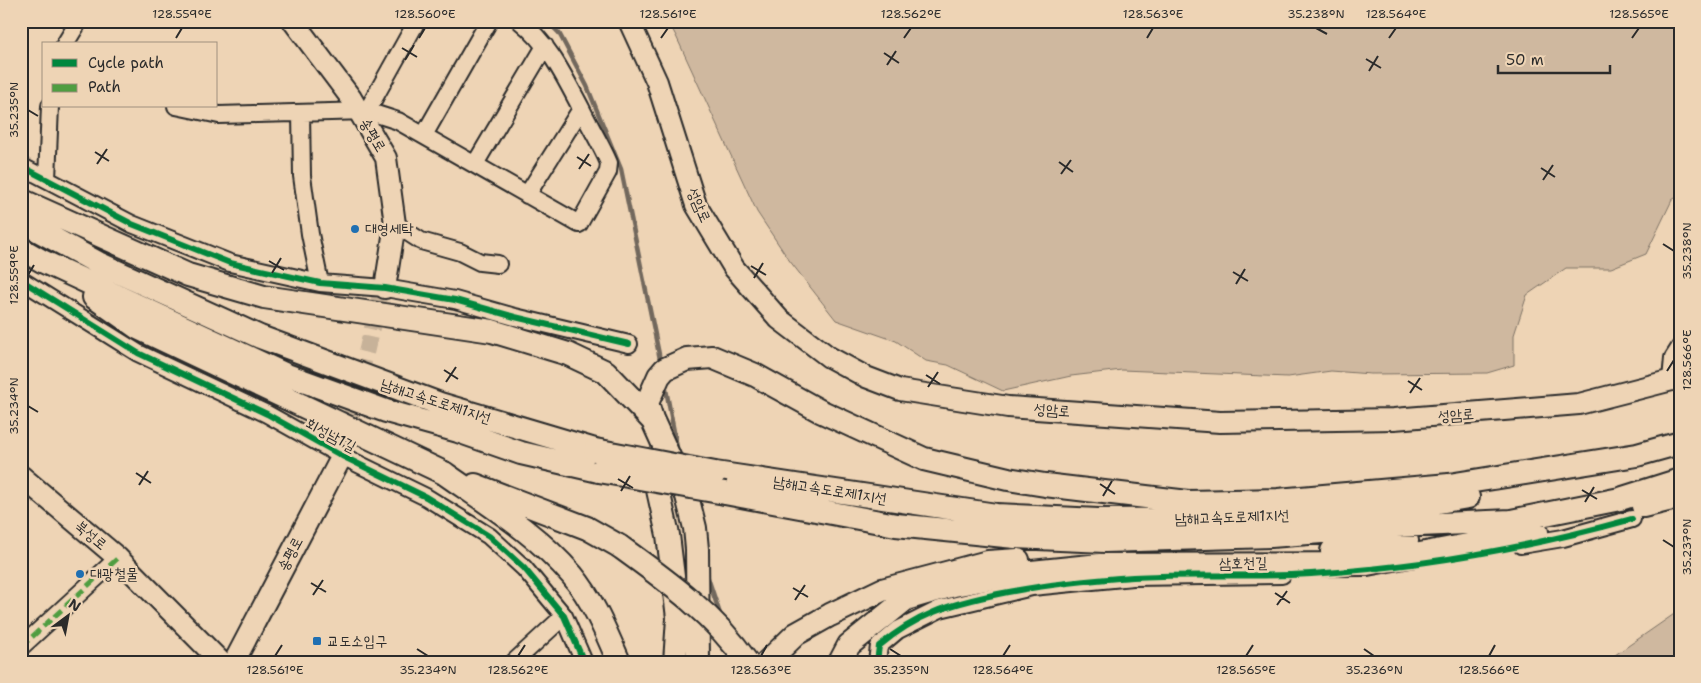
<svg xmlns="http://www.w3.org/2000/svg" width="1701" height="683" font-family="'Shantell Sans','Poor Story',sans-serif">
<style>
.green{fill:#cfb89f;stroke:#7d7265}
.lines{fill:none;stroke-linecap:round;stroke-linejoin:round}
.stream{stroke:#72685d;stroke-width:4.5}
.minor-tunnel{stroke:#c7b299;stroke-width:16;stroke-dasharray:16 8;stroke-linecap:butt}
.minor-casing{stroke:#2b2b2b;stroke-width:20}
.major-casing{stroke:#2b2b2b;stroke-width:24}
.highway-casing{stroke:#2b2b2b;stroke-width:26}
.minor{stroke:#eed4b5;stroke-width:16}
.major{stroke:#eed4b5;stroke-width:20}
.highway{stroke:#eed4b5;stroke-width:22}
.highway-bridge-casing{stroke:#2b2b2b;stroke-width:26;stroke-linecap:butt}
.highway-bridge{stroke:#eed4b5;stroke-width:22}
.quiet{stroke:#4f9d41;stroke-width:5;stroke-dasharray:10 5;stroke-linecap:butt}
.cycleway-casing{stroke:#eed4b5;stroke-width:9}
.cycleway{stroke:#00873e;stroke-width:6}
.ticks{fill:none;stroke:#2b2b2b;stroke-width:2}
.poi-dot{fill:#1f6fb2;stroke:#eed4b5;stroke-width:2}
.labels{text-anchor:middle;dominant-baseline:central;stroke-width:5;stroke-linejoin:round;paint-order:stroke}
.street-label{font-size:15px;fill:#2b2b2b;stroke:#eed4b5}
.poi-label{font-size:15px;fill:#2b2b2b;stroke:#eed4b5;text-anchor:start}
.neatline{fill:none;stroke:#2b2b2b;stroke-width:2}
.ticks-label{font-size:12px;text-anchor:middle;fill:#2b2b2b}
</style>
<rect width="100%" height="100%" fill="#eed4b5"/>
<filter id="ink" filterUnits="userSpaceOnUse"><feTurbulence type="fractalNoise" baseFrequency=".02" numOctaves="2"/><feDisplacementMap in="SourceGraphic" scale="10" xChannelSelector="R" yChannelSelector="G"/><feConvolveMatrix kernelMatrix="1 2 1 2 8 2 1 2 1" color-interpolation-filters="sRGB"/></filter>
<g filter="url(#ink)">
<path class="green" d="M668,21H1680V195L1672,200L1646,254L1611,268H1566L1527,295L1514,335V365L1487,373L1371,374L1331,371L1288,377L1122,370L1071,376L1003,391L948,365L926,361L896,341L836,320L789,260L757,212L676,36Z
M1680,610V662H1605Z"/>
<g class="lines">
<path class="stream" d="M547,21L559,33L587,86L621,169L661,364
M665,384L678,453
M707,575L721,617"/>
<path class="minor-tunnel" d="M344,446L379,298"/>
<g class="minor-casing">
<path id="minor" d="M65,44L79,21
M176,106L219,115L367,111L417,21
M367,111L398,121L579,224L608,172L609,163C601,144 590,127 581,108C564,76 549,44 520,21
M301,113L302,176L310,234L320,283
M424,135L489,21
M475,164L545,46
M21,166L132,224L230,263L320,283L385,288L455,300L515,317L629,344
M47,179L50,106
M527,195L581,109
M395,224L421,241L460,252L480,262L498,264
M21,280L138,353L267,414L342,456L426,497L489,536L524,568L564,616L584,662
M1671,380L1673,358L1680,347
M1521,545L1563,538L1632,519
M21,647L118,558
M514,662L564,616
M877,662L879,646L898,630L940,609L1032,587L1133,577L1282,575"/>
</g>
<g class="major-casing">
<path id="major" d="M293,21L351,98L386,158L395,224L385,288
M629,21L657,82L696,205L734,268L779,319L829,357L866,377L900,390L1008,407L1220,422L1394,419L1579,404L1680,378
M21,476L118,558L221,662
M234,662L342,456"/>
</g>
<g class="highway-casing">
<path id="highway" d="M21,200L188,275L264,297L492,331L568,354L606,372L652,420
M21,221L98,263L260,337L440,404L595,450
M21,249L42,261L284,374L386,411L458,431L521,453L599,471
M94,297L138,328L303,406
M655,462L658,490L668,535L678,618L675,662
M444,473C488,504 536,533 572,575C593,600 606,632 619,662
M715,473L996,515L1098,520L1235,519L1349,512L1433,503L1468,497
M475,485L587,528L619,546
M725,493L896,525L1015,537L1105,541L1271,536L1396,526L1511,521L1620,499L1680,480
M1643,506L1680,497
M1332,551L1407,541
M698,662L697,549L695,528L687,496L652,419L647,403L659,376L665,369L687,359L712,357L755,375L820,411L924,459L1008,479L1045,485L1188,502L1278,500L1449,485L1637,455L1680,443
M767,662L796,634L830,615L882,590L988,562L1018,560
M840,662L849,645L906,599L954,585L1012,574L1100,565L1367,564L1537,532"/>
</g>
<use href="#minor" class="minor"/>
<use href="#major" class="major"/>
<use href="#highway" class="highway"/>
<g class="highway-bridge-casing">
<path id="highway-bridge" d="M303,406L444,473
M595,450L715,473
M599,471L725,493
M619,546C666,580 714,614 747,662"/>
</g>
<use href="#highway-bridge" class="highway-bridge"/>
<path class="quiet" d="M21,647L118,558"/>
<g class="cycleway-casing">
<path id="cycleway" d="M21,166L132,224L230,263L320,283L385,288L455,300L515,317L629,344
M21,280L138,353L267,414L342,456L426,497L489,536L524,568L564,616L584,662
M877,662L879,646C917,614 950,604 998,594C1042,585 1088,580 1133,577C1192,573 1252,578 1311,574C1420,567 1528,548 1632,519"/>
</g>
<use href="#cycleway" class="cycleway"/>
</g>
</g>
<path class="ticks" d="M1316,28L1327,34M176,38L182,28M419,38L425,28M661,38L668,28M904,38L911,28M1147,38L1153,28M1389,38L1396,28M1632,38L1639,28M402,48L417,57M884,53L899,63M1366,59L1381,68M405,60L414,45M887,65L896,51M1369,71L1378,56M28,110L38,116M95,152L109,161M577,157L591,166M1059,162L1073,172M97,164L107,149M1541,168L1555,177M579,169L589,154M1061,174L1071,160M1543,180L1553,165M1663,244L1674,251M269,261L284,270M751,266L766,275M1233,272L1248,281M272,273L281,258M28,275L34,265M754,278L763,263M1236,284L1245,269M444,370L458,379M1667,371L1674,360M926,375L940,384M1408,381L1422,390M446,382L456,367M928,387L938,372M1410,393L1420,378M28,406L38,412M136,473L151,483M618,479L633,488M1100,484L1115,494M139,485L148,471M1582,490L1597,499M621,491L630,476M1103,496L1112,481M1585,502L1594,487M1663,540L1674,547M311,583L326,592M793,588L808,597M1275,593L1290,603M313,595L323,580M795,600L805,585M1277,605L1287,591M417,649L428,656M890,649L901,656M1364,649L1374,656M275,656L282,645M518,656L525,645M761,656L767,645M1003,656L1010,645M1246,656L1253,645M1489,656L1495,645"/>
<g class="poi-dot">
<circle cx="355" cy="229" r="5"/>
<circle cx="80" cy="574" r="5"/>
<rect x="312" y="636" width="10" height="10" rx="2.5"/>
</g>
<g class="labels">
<g class="street-label">
<text transform="translate(373 135) rotate(59)">송평로</text>
<text transform="translate(699 205) rotate(66)">성암로</text>
<text transform="translate(436 401) rotate(18)">남해고속도로제1지선</text>
<text transform="translate(1052 410) rotate(4)">성암로</text>
<text transform="translate(1456 415) rotate(-4)">성암로</text>
<text transform="translate(331 435) rotate(28)">회성남1길</text>
<text transform="translate(830 490) rotate(9)">남해고속도로제1지선</text>
<text transform="translate(1232 517) rotate(-2)">남해고속도로제1지선</text>
<text transform="translate(91 535) rotate(40)">북성로</text>
<text transform="translate(290 554) rotate(-62)">송평로</text>
<text transform="translate(1243 563) rotate(-1)">삼호천길</text>
</g>
<g class="poi-label">
<text x="365" y="229">대영세탁</text>
<text x="90" y="574">대광철물</text>
<text x="327" y="641">교도소입구</text>
</g>
</g>
<rect width="1701" height="683" fill="none" stroke="#eed4b5" stroke-width="55"/>
<rect x="42" y="42" width="175" height="65" fill="#eed4b5" stroke="#a0907e"/>
<rect x="52" y="59" width="25" height="8" fill="#00873e" stroke="#a0907e"/>
<text x="88" y="68" font-size="15" fill="#2b2b2b">Cycle path</text>
<rect x="52" y="84" width="25" height="8" fill="#4f9d41" stroke="#a0907e"/>
<text x="88" y="92" font-size="15" fill="#2b2b2b">Path</text>
<g transform="translate(68 616) rotate(32)" stroke="#eed4b5" stroke-width="4" paint-order="stroke">
<path d="M0-4L9 19L0 12L-9 19Z" fill="#2b2b2b"/>
<text y="-8" font-size="14" font-weight="bold" text-anchor="middle" fill="#2b2b2b">N</text>
</g>
<path d="M1498 65v8h112v-8" fill="none" stroke="#2b2b2b" stroke-width="2.5"/>
<text x="1506" y="65" font-size="15" fill="#2b2b2b" stroke="#eed4b5" stroke-width="4" paint-order="stroke">50 m</text>
<rect x="28" y="28" width="1646" height="628" class="neatline"/>
<g class="ticks-label">
<text x="182" y="18">128.559°E</text>
<text x="425" y="18">128.560°E</text>
<text x="668" y="18">128.561°E</text>
<text x="911" y="18">128.562°E</text>
<text x="1153" y="18">128.563°E</text>
<text x="1316" y="18">35.238°N</text>
<text x="1396" y="18">128.564°E</text>
<text x="1639" y="18">128.565°E</text>
<text transform="translate(14 110) rotate(-90)" y="4">35.235°N</text>
<text transform="translate(1687 251) rotate(-90)" y="4">35.238°N</text>
<text transform="translate(14 275) rotate(-90)" y="4">128.559°E</text>
<text transform="translate(1687 360) rotate(-90)" y="4">128.566°E</text>
<text transform="translate(14 406) rotate(-90)" y="4">35.234°N</text>
<text transform="translate(1687 547) rotate(-90)" y="4">35.237°N</text>
<text x="275" y="674">128.561°E</text>
<text x="428" y="674">35.234°N</text>
<text x="518" y="674">128.562°E</text>
<text x="761" y="674">128.563°E</text>
<text x="901" y="674">35.235°N</text>
<text x="1003" y="674">128.564°E</text>
<text x="1246" y="674">128.565°E</text>
<text x="1374" y="674">35.236°N</text>
<text x="1489" y="674">128.566°E</text>
</g>
</svg>
